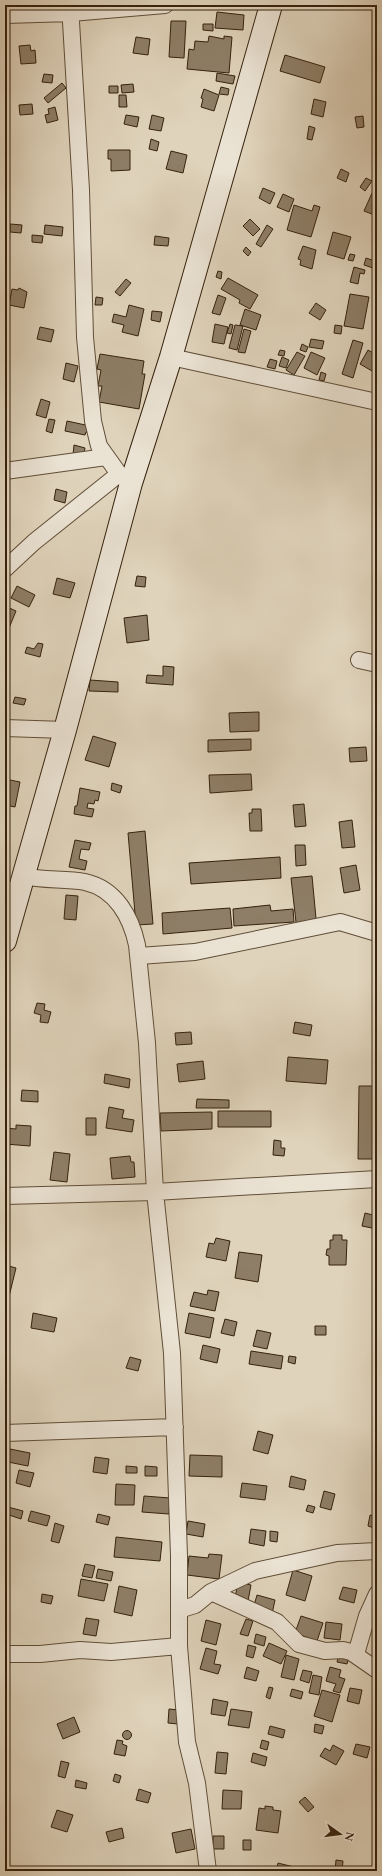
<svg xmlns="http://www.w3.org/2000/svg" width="382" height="1876" font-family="'EB Garamond',serif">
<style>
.building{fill:#8e7e67;stroke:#36220d}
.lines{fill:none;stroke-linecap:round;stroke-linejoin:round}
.street-casing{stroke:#604e38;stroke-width:18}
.secondary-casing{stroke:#36220d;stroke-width:24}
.street{stroke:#eae2d3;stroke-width:16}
.secondary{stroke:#eae2d3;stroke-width:22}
</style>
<rect width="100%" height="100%" fill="#dfd3bb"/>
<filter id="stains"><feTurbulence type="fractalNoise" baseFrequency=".005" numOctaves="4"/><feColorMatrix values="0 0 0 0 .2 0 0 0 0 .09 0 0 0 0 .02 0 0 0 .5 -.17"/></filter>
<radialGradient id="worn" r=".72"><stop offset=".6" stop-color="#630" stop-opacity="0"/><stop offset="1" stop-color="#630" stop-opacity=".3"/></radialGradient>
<path class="building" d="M217,12L244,15L243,30L215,28Z
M171,21H186L184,58L169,57Z
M203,24H213V31L203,30Z
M209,36L224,39V36L232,37L229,73L187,69L189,49L194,50L195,41L208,42Z
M136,37L150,39L148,55L133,53Z
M30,45L31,51L35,50L36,63L21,64L19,46Z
M285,55L325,67L320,83L280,71Z
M217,73L235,76L233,84L216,81Z
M44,74L53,75L52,83L42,82Z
M62,83L66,88L48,103L44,98Z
M133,84L134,92L122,93L121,85Z
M109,86H118V93H109Z
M221,87L229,89L228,95L219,94Z
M204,89L219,95L214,111L201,107L203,99L201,98Z
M119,95H126L127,107H119Z
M314,99L326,102L323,117L311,114Z
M32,104L33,114L20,115L19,105Z
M55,107L58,120L47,123L45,115L49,114L48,109Z
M126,115L139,117L137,127L124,124Z
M152,115L164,118L161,131L149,129Z
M363,116L364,127L357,128L355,117Z
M309,126L315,128L312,140L307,139Z
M151,139L159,142L157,151L149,149Z
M108,150H130V170L111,171V159H108Z
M171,151L187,155L183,173L166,169Z
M341,169L349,173L346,182L337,178Z
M366,178L372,181L365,191L360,187Z
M263,188L275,193L270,204L259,198Z
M372,193L377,196V216L364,211Z
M283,194L294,199L289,212L277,207Z
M294,205L312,211L314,205L320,207L311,237L287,230Z
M250,219L260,229L253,236L243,226Z
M10,224L22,225L21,233L10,232Z
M45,225L63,227L62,236L44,234Z
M267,225L273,229L261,247L256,244Z
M333,232L351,237L344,259L327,254Z
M32,235L43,236L42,243L32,242Z
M155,236L169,238L168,246L154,245Z
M303,246L316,250L312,269L300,265L301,260L298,259Z
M246,247L251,252L248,256L243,251Z
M350,254L355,255L353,261L348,260Z
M366,258L375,261L373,268L364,265Z
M354,267L365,270L364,274L360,273L358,284L350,282Z
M218,271L222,272L221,279L216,277Z
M228,278L258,295L250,309L239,303L240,300L221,289Z
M126,279L131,283L120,296L115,292Z
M19,288L27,292L24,308L9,305L12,289L18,290Z
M350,294L369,297L363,329L344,326Z
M218,295L226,298L220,315L212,313Z
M96,297L103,298L102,305H95Z
M316,303L326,310L320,320L309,313Z
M129,305L144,309L138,336L122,332L124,325L112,322L114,314L126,317Z
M245,309L261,315L256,330L240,325Z
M152,311L162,312L160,322L151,320Z
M215,324L228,327L224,344L212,342Z
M230,324L233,325L231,334L227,333Z
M235,325L243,326L237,350L229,348Z
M335,325L342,326L341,334L334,333Z
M40,327L54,330L51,342L37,339Z
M244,329L251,331L245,353L238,352Z
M311,339L324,341L322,349L309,347Z
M353,340L363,343L353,378L342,374Z
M302,344L308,347L306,352L300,350Z
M280,350L285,351L284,356L278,355Z
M368,350L377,355V364L372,371L360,364Z
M297,352L305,356L294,375L286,370Z
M311,352L325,358L317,375L304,368Z
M100,354L144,361L142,374H145L139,409L99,402L102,386H98L101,370L97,369Z
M282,357L289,360L286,368L279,366Z
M270,359L277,361L275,369L267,367Z
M66,363L78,366L74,382L63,379Z
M321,372L326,374L324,381L319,380Z
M41,399L50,402L46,418L36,415Z
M49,419L55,420L52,433L46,431Z
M67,421L90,426L89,432H86L85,435L65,431Z
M74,445L85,448L83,458L73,455Z
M56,489L67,492L65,503L54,500Z
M137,576L146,577L145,587L135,586Z
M57,578L75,583L70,598L53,594Z
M17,586L35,595L29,607L11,598Z
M5,606L16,611L7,633L5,632Z
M147,615L149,640L127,643L124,618Z
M38,643L43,644L40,657L25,653L27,647L34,649Z
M163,666L174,667L173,685L146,683L147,675L163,676Z
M90,680L118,682V692L89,691Z
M15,697L26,699L24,705L13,703Z
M259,712V731L230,732L229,713Z
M93,736L116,743L109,767L85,760Z
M251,739V750L208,752V740Z
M366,747L367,761L350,762L349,748Z
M251,774L252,790L210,793L209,775Z
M5,779L20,782L15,807L5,805Z
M112,783L122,786L120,793L111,790Z
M80,788L100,792L98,801L95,800L94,804L88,803L87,808L94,809L92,817L74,814L75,806H77Z
M304,804L306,826L295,827L293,805Z
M252,809H261L262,831H250L249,813H252Z
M352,820L355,847L342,848L339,822Z
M145,831L153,924L136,925L128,833Z
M75,840L91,843L89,850L81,849L79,859L87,861L85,870L69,867Z
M295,845H305L306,865L296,866Z
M280,857L281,878L191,884L189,863Z
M356,865L360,890L344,893L340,868Z
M312,876L317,929L297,931L291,878Z
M66,895L78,896L76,920L64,919Z
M270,905L271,911L293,909L294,922L234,926L233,909Z
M230,908L232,928L163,934L162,913Z
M37,1003L45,1004L44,1010L51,1012L48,1023L40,1022L41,1015L34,1013Z
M295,1022L312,1025L310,1036L293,1033Z
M191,1032L192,1044L176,1045L175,1033Z
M288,1057L328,1060L326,1084L286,1081Z
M203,1061L205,1079L179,1082L177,1064Z
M105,1074L130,1079L129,1088L104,1083Z
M359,1086H374L373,1151H377V1159H358Z
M22,1090L38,1091V1102L21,1101Z
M197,1099L229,1100V1108H196Z
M109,1107L124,1110L122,1118L134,1120L132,1132L106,1128Z
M218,1111H271V1127H218Z
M212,1112V1129L161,1131L160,1113Z
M86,1118H96V1135H86Z
M16,1125L31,1126L30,1146L5,1144V1128L16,1129Z
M274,1140L281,1141V1148H285L284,1156L273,1155Z
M54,1152L70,1154L67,1182L50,1180Z
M130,1156L131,1162H134L135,1177L112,1179L110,1158Z
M365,1213L377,1216V1229L362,1226Z
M333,1235H342V1240H347L346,1265H329V1256L326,1255L327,1249H330V1240H333Z
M216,1238L230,1241L226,1261L206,1257L209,1243L214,1244Z
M239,1252L262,1255L258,1282L235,1278Z
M5,1265L16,1268L5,1313Z
M208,1290L219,1292L215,1311L190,1306L194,1292L207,1295Z
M33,1313L57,1318L54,1332L31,1328Z
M189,1313L214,1318L210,1338L185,1333Z
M225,1319L237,1322L234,1336L221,1333Z
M315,1326H326V1335H315Z
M257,1330L271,1333L267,1349L253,1346Z
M203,1345L220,1349L217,1363L200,1359Z
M251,1351L283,1356L281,1369L249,1364Z
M289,1356L296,1357L295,1364L288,1362Z
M130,1357L141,1360L138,1371L126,1368Z
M258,1431L273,1435L268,1454L253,1450Z
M10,1449L30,1453L28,1466L8,1462Z
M190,1455L222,1456V1477L189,1476Z
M95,1457L109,1459L107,1474L93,1472Z
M126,1466L137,1467V1473H126Z
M145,1466L157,1467V1476H145Z
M19,1470L34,1473L30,1487L16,1483Z
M291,1476L306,1480L304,1490L289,1487Z
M242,1483L267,1486L265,1500L240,1497Z
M116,1484L135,1485L134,1505H115Z
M324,1491L335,1494L331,1510L320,1507Z
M144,1496L170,1498L169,1514L142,1512Z
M308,1505L315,1507L313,1513L306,1511Z
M8,1507L23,1511L21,1519L6,1514Z
M31,1511L50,1516L47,1526L28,1521Z
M98,1514L110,1517L108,1525L96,1522Z
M370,1515L377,1517V1532L373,1531L374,1528L368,1526Z
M188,1521L205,1524L203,1537L186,1534Z
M55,1523L64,1526L59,1543L51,1541Z
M251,1529L266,1531L264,1546L249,1543Z
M270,1531L278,1532L277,1542L270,1541Z
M116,1537L162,1542L160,1561L114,1557Z
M209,1554L222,1555L219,1579L187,1575L189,1556L208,1558Z
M85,1564L95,1566L92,1578L82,1576Z
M98,1569L113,1572L111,1581L96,1578Z
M293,1570L312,1576L305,1601L286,1595Z
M81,1579L108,1584L104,1601L78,1596Z
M238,1582L251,1585L248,1601L235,1598Z
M119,1586L137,1590L132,1616L114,1612Z
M343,1587L357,1590L354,1603L339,1599Z
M42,1594L53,1596L51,1604L41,1602Z
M257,1595L275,1600L272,1614L253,1609Z
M301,1616L323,1623L317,1641L295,1633Z
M86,1618L99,1620L96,1636L83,1634Z
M246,1619L253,1621L248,1636L240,1634Z
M206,1620L221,1624L216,1645L201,1641Z
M326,1622L342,1624L340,1640L324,1638Z
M256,1634L266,1637L264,1646L254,1643Z
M269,1643L287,1651L281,1664L263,1656Z
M248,1645L256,1647L253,1658L246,1656Z
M206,1648L217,1651L214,1664L221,1665L218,1674L200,1669Z
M339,1654L349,1657L347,1664L337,1662Z
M286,1655L299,1659L294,1680L281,1677Z
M247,1667L259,1671L256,1681L244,1678Z
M330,1667L341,1670L339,1677L345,1679L340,1693L333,1691L336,1684L326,1681Z
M303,1670L312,1672L309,1683L300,1680Z
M313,1675L322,1677L319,1695L309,1693Z
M269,1687L273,1688L270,1699L266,1697Z
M350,1688L362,1690L359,1704L347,1701Z
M292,1689L303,1692L301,1699L290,1696Z
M322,1690L340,1695L332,1722L314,1716Z
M213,1699L228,1702L225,1716L211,1714Z
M169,1709L179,1710L178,1724L168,1723Z
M231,1709L252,1712L249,1728L228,1725Z
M74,1717L80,1732L63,1739L57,1724Z
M315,1724L324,1726L322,1734L314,1732Z
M270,1726L285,1730L283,1738L268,1734Z
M122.5 1735a4.5 4.5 0 1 1 9 0a4.5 4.5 0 1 1-9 0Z
M117,1740L123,1741L122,1744L127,1746L125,1756L114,1754Z
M262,1740L269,1742L267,1750L260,1748Z
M356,1744L370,1747L367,1758L353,1754Z
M333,1745L344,1751L336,1765L320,1756L325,1748L330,1751Z
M217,1752L228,1753L226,1774L215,1773Z
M253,1753L267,1757L265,1766L251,1762Z
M61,1761L69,1763L65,1778L58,1776Z
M115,1774L121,1776L119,1783L113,1781Z
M76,1780L87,1783L86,1789L75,1787Z
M139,1789L151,1793L148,1803L136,1800Z
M223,1790L242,1791L241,1809H222Z
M305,1797L314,1807L308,1812L299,1802Z
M265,1806L273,1807V1810L281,1811L278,1833L256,1830L259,1808L265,1809Z
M57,1810L73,1815L67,1832L51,1827Z
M122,1828L124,1838L109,1842L106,1832Z
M191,1829L195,1849L176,1853L172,1833Z
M213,1836H224V1849H213Z
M243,1840H251V1850H243Z
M336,1860L343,1861L342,1871H335Z
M278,1863L294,1867L293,1871H276Z"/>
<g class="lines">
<g class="street-casing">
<path id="street" d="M70,5L81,190L85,337L93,421L99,446L119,474L131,483
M5,15L71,13L165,5
M171,357L377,402
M5,471L106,457
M5,569L34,542L119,474
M359,660L377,664
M5,728L65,730
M23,876C44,881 65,878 85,882C116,889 131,917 137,945L147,1043L155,1192L172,1353L179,1556V1646L187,1742L197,1783L208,1871
M139,956L195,952L340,922L377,933
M5,1196L155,1192L377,1179
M5,1433L175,1427
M211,1592L277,1622L299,1644L325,1651L343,1650L351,1652L377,1670
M179,1610L195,1605L211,1592L255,1571L337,1553L377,1551
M5,1654H40L80,1650L111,1652L179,1646
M356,1654L367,1616L377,1594"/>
</g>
<g class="secondary-casing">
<path id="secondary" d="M5,941L65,730L131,483L171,357L271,5"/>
</g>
<use href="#street" class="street"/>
<use href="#secondary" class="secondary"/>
</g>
<rect width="382" height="1876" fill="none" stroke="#dfd3bb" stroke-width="20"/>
<rect x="6" y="6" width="370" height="1864" fill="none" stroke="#36220d" stroke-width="2"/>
<rect x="10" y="10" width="362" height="1856" fill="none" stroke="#36220d"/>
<g transform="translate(340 1834) rotate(104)" stroke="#eae2d3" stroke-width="3" paint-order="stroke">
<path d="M0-3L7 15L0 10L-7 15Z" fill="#36220d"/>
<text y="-6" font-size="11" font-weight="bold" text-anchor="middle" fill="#36220d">N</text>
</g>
<rect width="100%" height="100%" filter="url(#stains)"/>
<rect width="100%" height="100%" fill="url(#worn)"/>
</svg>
